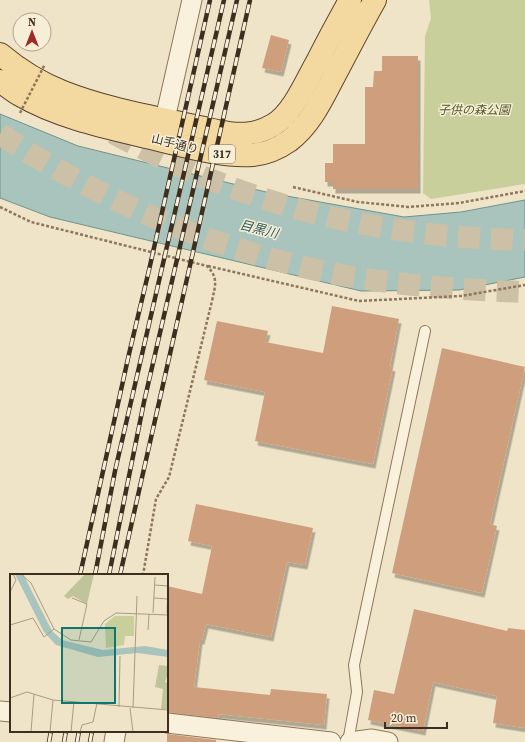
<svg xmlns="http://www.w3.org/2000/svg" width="525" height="742" font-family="'Source Serif 4','Noto Sans JP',serif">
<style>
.green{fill:#c9cf9b}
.water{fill:#a9c4bc;stroke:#6f938a}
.building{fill:#cf9f7d;filter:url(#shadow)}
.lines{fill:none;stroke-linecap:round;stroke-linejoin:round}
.motorway-tunnel{stroke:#ccc0a6;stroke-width:22;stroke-dasharray:22 11;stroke-linecap:butt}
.service-casing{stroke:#8d765c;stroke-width:12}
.minor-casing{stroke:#8d765c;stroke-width:21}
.primary-casing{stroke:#5b4430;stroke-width:24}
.path{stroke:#8d765c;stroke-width:2.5;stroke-dasharray:3 2;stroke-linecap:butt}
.service{stroke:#faf1dc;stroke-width:10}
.minor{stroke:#faf1dc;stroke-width:19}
.primary{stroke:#f3d9a0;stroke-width:22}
.rail-casing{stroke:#3d2e20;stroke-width:4.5}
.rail{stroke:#f7eed8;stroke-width:3;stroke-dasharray:9;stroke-linecap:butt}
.path-bridge{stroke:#8d765c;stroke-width:2.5;stroke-dasharray:3 2;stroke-linecap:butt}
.labels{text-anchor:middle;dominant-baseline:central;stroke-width:3;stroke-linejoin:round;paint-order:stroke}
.shield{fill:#f7eed8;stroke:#756857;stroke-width:1}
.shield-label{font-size:11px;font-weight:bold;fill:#3d2e20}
.park-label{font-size:12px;font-style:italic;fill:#4d5a26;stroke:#f7eed8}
.street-label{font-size:12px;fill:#3d2e20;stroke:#f7eed8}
.water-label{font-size:13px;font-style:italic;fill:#2f5d5a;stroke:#f7eed8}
.inset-road{fill:none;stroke:#a89b85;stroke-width:1}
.view{fill:#0f766e;fill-opacity:0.15;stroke:#0f766e;stroke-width:2}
.inset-edge{fill:none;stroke:#3d2e20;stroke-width:2}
</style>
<defs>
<filter id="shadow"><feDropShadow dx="2.5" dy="4.5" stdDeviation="0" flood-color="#0004"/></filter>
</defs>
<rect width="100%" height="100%" fill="#f0e4c8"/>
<path class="green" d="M429,0H525V184L431,199L423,193L425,36L431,18Z"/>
<path class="water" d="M0,114L78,146L270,193L404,217L461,212L525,200V277L459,290L361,291L50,217L0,198Z"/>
<path class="building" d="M271,35L289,40L281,72L262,68Z
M382,56H418V189H333V182H325V163H333V144H365V87H373L374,71H382Z
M332,306L399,319L390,366L393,367L373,464L255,441L265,392L204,380L217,321L268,331L265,342L323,353Z
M442,348L525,367L490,524L497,526L482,593L392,573Z
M196,504L313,528L305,565L287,562L271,637L206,624L202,640H200L194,687L270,695L271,689L327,694L324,725L219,714L218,718L167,712V586L202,594L212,546L188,541Z
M414,609L507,631L508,628L525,630V728L493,723L497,696L433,682L423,731L368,720L374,690L394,694Z
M167,734L216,740V742H167Z"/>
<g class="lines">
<path class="motorway-tunnel" d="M113,133C149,152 186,171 225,185C321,222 423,238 525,240
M0,134C104,203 224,254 347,276C406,286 466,290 525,292"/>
<g class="service-casing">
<path id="service" d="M348,742L357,692L354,665L425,331"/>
</g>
<g class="minor-casing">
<path id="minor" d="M165,119L192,0
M0,711L11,712
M167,723L331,742
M114,742L116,731
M350,742L372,739L388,742"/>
</g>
<g class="primary-casing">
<path id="primary" d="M0,54C19,70 40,83 63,92C111,111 166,119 217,131C237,135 255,136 273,125C293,114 307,79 318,60C328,40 339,20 350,0
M0,81C7,86 13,91 20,95C63,120 115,129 163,141C192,148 222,157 253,155C265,154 279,148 289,141C312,124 324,95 338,69C350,46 362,23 375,0"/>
</g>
<path class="path" d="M293,187L358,202L408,207L459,203L525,191
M0,207L31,222L207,266C219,278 215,286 212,301L169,477L156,499L143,575
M208,266L359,301L461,296L525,285"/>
<use href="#service" class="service"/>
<use href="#minor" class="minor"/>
<use href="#primary" class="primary"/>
<g class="rail-casing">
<path id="rail" d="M80,575L129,354L149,270L210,0
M95,575L115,471L224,0
M109,575L144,402L237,0
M120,575L250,0
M49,742L51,731
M64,742L66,731
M77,742L79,731
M90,742L92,731"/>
</g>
<use href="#rail" class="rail"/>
<path class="path-bridge" d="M20,113L45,64"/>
</g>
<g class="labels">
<rect class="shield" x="209" y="145" width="26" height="18" rx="3"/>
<g class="shield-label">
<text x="222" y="154">317</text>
</g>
<g class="park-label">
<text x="474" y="110">子供の森公園</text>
</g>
<g class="street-label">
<text transform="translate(175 144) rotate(14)">山手通り</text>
</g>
<g class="water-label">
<text transform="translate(259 229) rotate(14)">目黒川</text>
</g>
</g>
<g transform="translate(10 574)">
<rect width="158" height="158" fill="#f0e4c8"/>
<path d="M105,42H124V62H115L114,71L96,74L95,50Z" fill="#c9cf9b"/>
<path d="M75,0H84L77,30L63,22L58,25L54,22ZM158,85V100L155,108L158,109V135H151L153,115L145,113L149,91L157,92Z" fill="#bfc49a"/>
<path d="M5,0H13L42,57L52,66L93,76L135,72L158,76V83L127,79L88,83L46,71L34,58Z" fill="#a9c4bc"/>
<path class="inset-road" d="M11,0L21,9L44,55L61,66L81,68L94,47L106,39L158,41M145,11L158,12M0,18L6,6L3,0M62,24L77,30L69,66M144,24L158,25M143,39L145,3M157,39L158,16M0,51L23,44L34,63L44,55M138,56L139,40M0,124L17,118L43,126L158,136M109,133L110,82M120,134L123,158M123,134L127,22M21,158L24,120M40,158L43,126M61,158L64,127M70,158L72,151L83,148L87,129"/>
<path class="view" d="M52,54H105V129H52Z"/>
<rect width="158" height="158" class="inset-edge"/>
</g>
<g transform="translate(32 32)"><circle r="19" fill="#f7eed8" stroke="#ada18e"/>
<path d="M0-3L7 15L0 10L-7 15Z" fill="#9e2a2b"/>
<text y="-6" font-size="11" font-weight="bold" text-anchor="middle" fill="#3d2e20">N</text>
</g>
<path d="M385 722v6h62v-6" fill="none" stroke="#3d2e20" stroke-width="2"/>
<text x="391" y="722" font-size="12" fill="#3d2e20" stroke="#f7eed8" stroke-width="3" paint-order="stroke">20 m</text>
</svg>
